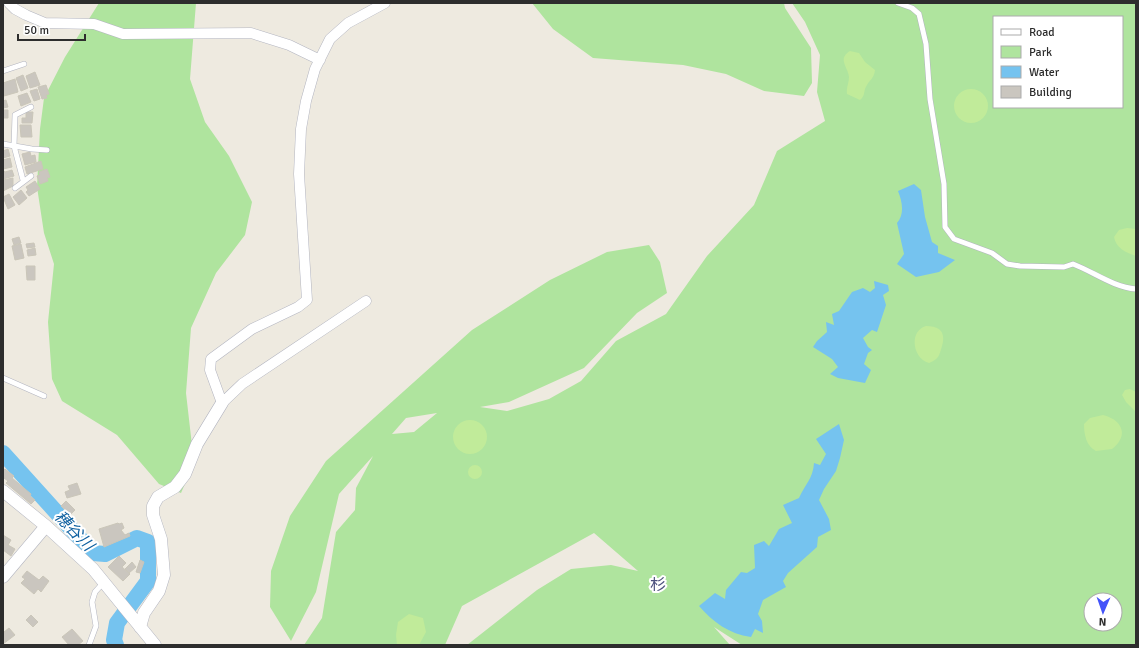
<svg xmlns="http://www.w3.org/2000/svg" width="1139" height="648" font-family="Signika,'Noto Sans JP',sans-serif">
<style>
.green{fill:#afe49e;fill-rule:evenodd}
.pitch{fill:#c1eb9a}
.water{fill:#75c3ef}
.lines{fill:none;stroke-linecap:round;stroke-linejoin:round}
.river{stroke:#75c3ef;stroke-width:16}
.building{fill:#cac6bf;stroke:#cac6b9}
.service-casing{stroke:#b3b5c0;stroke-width:6}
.minor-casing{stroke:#b3b5c0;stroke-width:11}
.tertiary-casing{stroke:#b3b5c0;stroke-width:13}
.service{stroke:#fff;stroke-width:5}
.minor{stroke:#fff;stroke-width:10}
.tertiary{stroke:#fff;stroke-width:12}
.labels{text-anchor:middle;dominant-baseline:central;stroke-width:4;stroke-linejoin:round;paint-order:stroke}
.water-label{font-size:16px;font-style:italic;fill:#0e60a0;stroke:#fff}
.neighbourhood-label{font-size:16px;fill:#4d517e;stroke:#fff}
</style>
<rect width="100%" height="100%" fill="#eeeae0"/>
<path class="green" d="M99,3H196L190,79L205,122L229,156L252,202L245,235L216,273L191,328L186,393L194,463L181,493L159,484L117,435L62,401L52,379L48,322L54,264L44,233L37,187L40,129L44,98L65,57Z
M532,3H784L785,8L811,48L812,83L804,96L764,91L726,74L683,65L593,58L553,29Z
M792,3H1136V645H742L714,627L730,645H467L537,590L571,569L611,565L638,571L594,533L462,606L445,645H304L322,618L336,532L355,510L356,488L373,456L339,494L316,592L291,641L270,607L271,571L290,516L326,461L472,330L550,280L607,252L649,245L660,262L667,293L637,313L584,368L509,402L480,407L507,411L549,399L581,381L616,341L666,314L707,256L754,205L777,151L825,121L817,92L820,55L805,22ZM994,17H1122V107H994ZM437,413L414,432L392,434L406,418ZM1091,600H1115V624H1091Z"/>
<path class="pitch" d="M850,51L859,53L865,62L875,70C874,79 870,79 867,85C863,90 866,95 860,100L847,94C846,88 849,83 849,77C848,67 837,59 850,51Z
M954 106a17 17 0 1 1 34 0a17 17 0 1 1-34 0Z
M1127,228L1136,229V256C1125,252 1116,248 1114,237L1119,230Z
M926,326C940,326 946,332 942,346C939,356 939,359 929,363C912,358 909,331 926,326Z
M1130,389L1136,392V412L1126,402L1122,395L1125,390Z
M1103,415C1123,420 1129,436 1112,449L1096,451C1086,446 1084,434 1084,424L1090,418Z
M453 437a17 17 0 1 1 34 0a17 17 0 1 1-34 0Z
M468 472a7 7 0 1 1 14 0a7 7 0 1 1-14 0Z
M409,614L423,618L426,632L419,645H397L396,635L398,622Z"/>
<path class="water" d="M914,184L921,190L925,217L932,242L938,246V253L955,260L939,272L916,277L897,264L904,254L897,223C905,214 902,201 898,191Z
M874,281L888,285L889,291L883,295L886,305L877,332L872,330L863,338L868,347L872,350L868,353L864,364L871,370L865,383L838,378L830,374L838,367L832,359L813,347L817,341L827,332L826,322L834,325L832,314L839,311L852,292L863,288L870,292L875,288Z
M839,424L844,440L840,458L836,471L824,489L819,500L829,519L831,530L818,537L817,547L788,573L783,581L786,587L763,600L758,614L762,621L763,633L755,629L751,637C729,634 713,622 699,606L715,593L725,599L726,590L741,572L747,573L755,568L754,545L764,541L769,546L779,529L792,523L783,505L799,498C805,484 813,479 814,463L820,465L826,454L816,439Z"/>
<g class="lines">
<path class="river" d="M3,453L93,553L105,554L137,538L148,542V581L117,623L114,640L116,645"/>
</g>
<path class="building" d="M35,72L40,85L30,88L26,76Z
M23,75L28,88L21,91L16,78Z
M15,79L18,92L4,96L3,83Z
M46,85L49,94L46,95L47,98L42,99L38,87Z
M37,89L40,99L34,101L30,91Z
M27,93L31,102L21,106L18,96Z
M6,100L8,107L3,108V101Z
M3,110H8V118H3Z
M26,112H33L32,123H22V118H26Z
M20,125H31L32,137H21Z
M8,149L10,156L3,158V151Z
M30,152L31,156L35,155L36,162L25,165L22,154Z
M10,158L12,167L3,169V160Z
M41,161L43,169L27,174L25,167Z
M47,169L50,177L47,178L48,181L40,184L37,176L40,175L39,172Z
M3,170L5,172L12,170L14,176L3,179Z
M13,178V186L3,191V180Z
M35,181L40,189L29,196L26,192L28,190L26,187Z
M21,190L27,198L19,205L13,197Z
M9,194L15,205L8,209L3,197Z
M19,237L21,243L14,245L12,239Z
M34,243L35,247L27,248L26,244Z
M21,244L24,258L15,260L12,246Z
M35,248L36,255L28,256L27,250Z
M26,266H35V280H27Z
M5,469L14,476L12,478L31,494L30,496L35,500L31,504L6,483L8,481L4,478L3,479V471Z
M77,483L81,494L67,498L65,492L70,490L68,486Z
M66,501L75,510L70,515L61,506Z
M118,523L119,524L122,523L124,528L121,530L125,535L129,533L130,536L104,547L99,529Z
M3,535L11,540L8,545L15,549L11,556L3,550Z
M119,556L126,563L122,567L130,574L123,581L108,567Z
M140,560L144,562L140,573L136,572Z
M132,562L136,567L129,573L125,569Z
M27,571L39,580L43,576L49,581L41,592L38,589L34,594L21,583L25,579L22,577Z
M31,615L38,622L33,627L26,620Z
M9,628L15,635L3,644V631L4,632Z
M72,629L83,641L78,645H69L62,637Z"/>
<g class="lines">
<g class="service-casing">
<path id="service" d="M898,3L912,8L919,14L926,44L930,99L944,184L945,227L954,239L992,253L1007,264L1020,266L1064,267L1073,264C1094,272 1113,287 1136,289
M3,71L24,64
M3,144L32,149L47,150
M23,180L14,146L15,115L31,107
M15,188L31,176
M3,378L44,396
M89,645L96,626L92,602L95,592L104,582"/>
</g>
<g class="minor-casing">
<path id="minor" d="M9,3L15,9L26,15L45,23L94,24L123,34L251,33L289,45L320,60
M366,301L242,384L222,403L210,370L211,359L252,329L298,307L307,300L299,174L301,129L306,101L315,69L330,39L348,23L385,3"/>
</g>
<g class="tertiary-casing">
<path id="tertiary" d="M3,491L46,526L93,569L155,645
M3,577L46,526
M140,627L144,613L159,591L164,575L161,539L153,515V506L158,497L175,487L185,474L197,444L222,403"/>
</g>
<use href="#service" class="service"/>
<use href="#minor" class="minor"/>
<use href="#tertiary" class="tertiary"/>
</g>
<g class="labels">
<g class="water-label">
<text transform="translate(74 531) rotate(46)">穂谷川</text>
</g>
<g class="neighbourhood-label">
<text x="658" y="585">杉</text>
</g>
</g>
<rect width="1139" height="648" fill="none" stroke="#2d2d2d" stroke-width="8"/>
<rect x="993" y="16" width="130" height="92" fill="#ffffff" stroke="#ababab"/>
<rect x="1001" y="29" width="20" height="6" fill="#ffffff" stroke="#ababab"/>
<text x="1029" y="36" font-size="12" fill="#2d2d2d">Road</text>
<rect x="1001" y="46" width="20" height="12" fill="#afe49e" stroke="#ababab"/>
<text x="1029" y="56" font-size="12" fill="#2d2d2d">Park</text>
<rect x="1001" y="66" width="20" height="12" fill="#75c3ef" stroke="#ababab"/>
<text x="1029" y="76" font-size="12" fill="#2d2d2d">Water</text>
<rect x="1001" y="86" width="20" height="12" fill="#cac6bf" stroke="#ababab"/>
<text x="1029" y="96" font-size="12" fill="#2d2d2d">Building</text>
<g transform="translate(1103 612) rotate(182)"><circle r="19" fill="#ffffff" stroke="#ababab"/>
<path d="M0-3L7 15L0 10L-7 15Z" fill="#4353f9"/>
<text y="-6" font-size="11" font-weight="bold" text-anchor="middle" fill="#2d2d2d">N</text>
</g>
<path d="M18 34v6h67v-6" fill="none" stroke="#2d2d2d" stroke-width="2"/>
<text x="24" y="34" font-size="12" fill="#2d2d2d" stroke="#ffffff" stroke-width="3" paint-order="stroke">50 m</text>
</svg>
